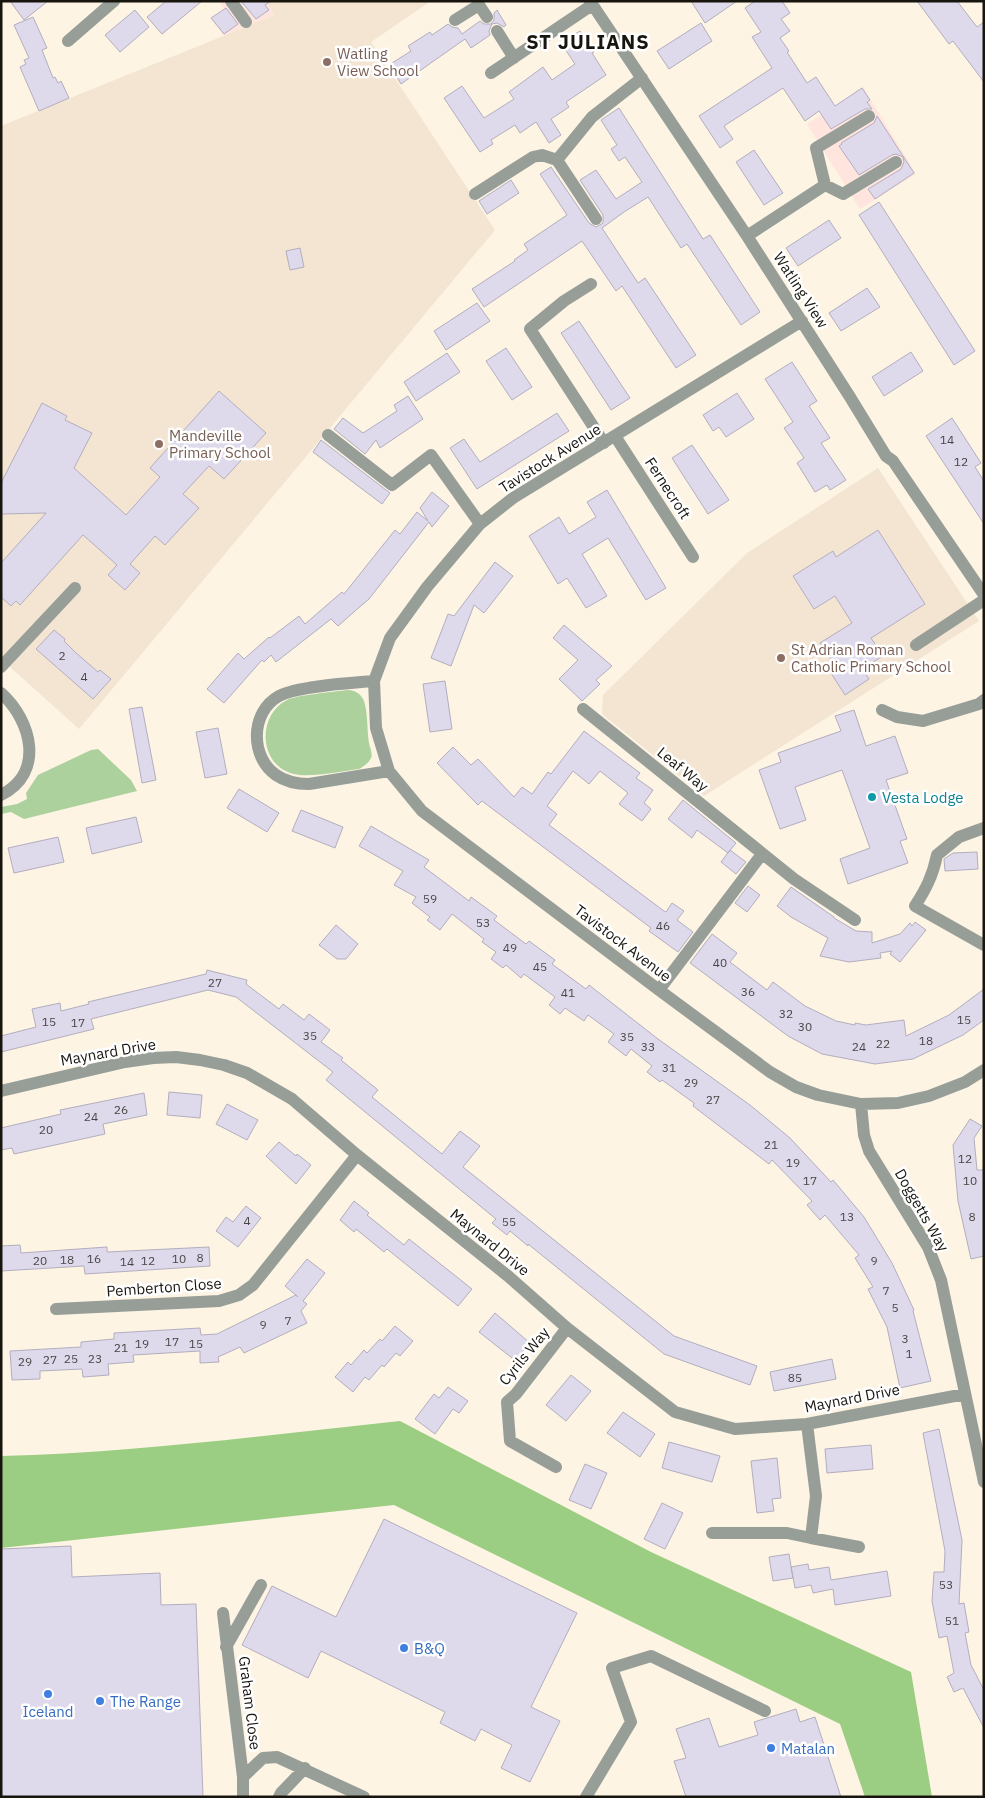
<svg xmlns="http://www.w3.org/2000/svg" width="985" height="1798" font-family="'IBM Plex Sans',sans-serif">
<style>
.industrial{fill:#ffe5de}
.education{fill:#f3e5d2}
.green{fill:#add19d}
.forest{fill:#9bcd83}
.building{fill:#ded9eb;stroke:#b3aebf}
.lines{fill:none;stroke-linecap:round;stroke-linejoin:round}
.minor{stroke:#979e98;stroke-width:12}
.education-dot{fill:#8d6e63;stroke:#fff;stroke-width:2}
.culture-dot{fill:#0f9aa8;stroke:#fff;stroke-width:2}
.shop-dot{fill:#3f7fe0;stroke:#fff;stroke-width:2}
.labels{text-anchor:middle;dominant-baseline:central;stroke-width:5;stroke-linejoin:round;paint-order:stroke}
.number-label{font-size:12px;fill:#4a4646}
.education-label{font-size:15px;fill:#785e54;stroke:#fff;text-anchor:start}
.street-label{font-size:15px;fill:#18150f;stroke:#fff}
.culture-label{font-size:15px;fill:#0d838f;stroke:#fff;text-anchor:start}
.shop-label{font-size:15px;fill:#366cbe;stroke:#fff;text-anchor:start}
.district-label{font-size:20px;font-weight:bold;letter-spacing:1px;fill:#18150f;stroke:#fff}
</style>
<rect width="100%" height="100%" fill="#fdf4e3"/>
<path class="industrial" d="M219,1H266L276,15L224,36L211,18L224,9Z
M863,87L916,174L860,209L807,124Z"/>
<path class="education" d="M266,1H431L371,42L495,230L79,729L1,659V126L275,15Z
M878,468L979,621L704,796L602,714L603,695L747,553Z"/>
<path class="green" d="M347,690C354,690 360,693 363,699C368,708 367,732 369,743C370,748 373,754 371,758C368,764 364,766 359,769C342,771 310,778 294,774C259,766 256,716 287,700C297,695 333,692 347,690Z
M98,749L131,780L137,791L24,819L11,812L1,814V807L17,804L27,799L26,793L38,775L91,750Z"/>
<path class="forest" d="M400,1421L651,1552L911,1672L932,1797H865L840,1724L394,1505L1,1548V1456C135,1453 267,1435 400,1421Z"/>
<path class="building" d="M10,1H48L24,20Z
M166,1H202L162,34L147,17Z
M241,1H271L265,5L269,10L256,19Z
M691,1H737L705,23Z
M755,1H782L790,13L781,19L790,31L780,38L789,51L787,52L807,83L816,77L835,106L862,88L870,100L867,102L872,109H865L831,129L819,111L805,121L783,88L724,126L733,139L720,148L699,116L772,68L752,37L761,32L745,8Z
M917,1H957L977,27L984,22V82L953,41L949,44Z
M226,8L238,24L224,34L211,18Z
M135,10L149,27L120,52L105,35Z
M497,10L506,25L504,27L497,23L492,24L489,31L490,35L471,48L465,39L401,84L389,65L411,51L408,46L430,32L432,35L448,24L452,27L458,28L462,34L480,21L484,24H491L494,20V13Z
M33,17L47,48L42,50L53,78L55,77L58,83L61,81L69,98L39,111L20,67L26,64L24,60L29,58L14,25Z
M701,23L712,41L669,69L657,51Z
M580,31L594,52L592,53L606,75L566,102L569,107L551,119L561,135L549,143L536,122L520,133L515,125L491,140L493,144L480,152L444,98L462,86L484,118L514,99L509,92L543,67L552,80L575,64L561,43Z
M619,108L703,239L710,235L760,312L741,325L687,244L681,248L648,197L624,212L602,228L638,283L645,278L696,355L676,368L622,286L616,291L582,241L484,307L472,289L515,261L514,260L528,250L524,244L567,215L540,174L551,167L589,223L596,227L603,223V215L580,180L596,170L616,199L642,182L625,157L619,161L611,149L617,145L601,120Z
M877,116L914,173L875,199L868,189L901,169L904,162L903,157L896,154L892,155L859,175L839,146L842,144L841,143L874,123Z
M754,150L783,193L764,205L736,162Z
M511,180L519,193L487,214L479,201Z
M879,202L975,351L954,365L859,215Z
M829,220L841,238L798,266L786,248Z
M300,248L304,267L290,270L286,251Z
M867,288L880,307L841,331L829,313Z
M477,303L490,321L446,350L434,331Z
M579,321L630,398L611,410L561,333Z
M506,348L532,387L512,400L486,361Z
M911,352L923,371L884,396L872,377Z
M447,353L460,372L416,401L404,382Z
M792,362L817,401L809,406L830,438L821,443L846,480L830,490L827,485L815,492L797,463L804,458L784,428L793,422L765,379Z
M219,391L266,433L224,479L209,466L183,494L199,508L165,545L155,536L130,564L140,573L125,590L108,575L117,565L83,535L20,605L16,601L11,606L1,597V563L46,513L1,514V483L42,403L67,416L65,420L92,433L74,468L126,515L160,477L150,468Z
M737,393L754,419L726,437L719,427L713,431L703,415Z
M408,396L423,419L380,448L376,440L365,454L334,429L343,418L363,433L397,411L394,405Z
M557,413L569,431L477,489L450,448L464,439L480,462Z
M952,418L981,463L975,467L984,481V524L926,436Z
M321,440L390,493L382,504L313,452Z
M692,445L729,500L708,514L672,458Z
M607,490L666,588L646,600L608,538L582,554L607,596L586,608L567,578L558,584L529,536L559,517L569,534L596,517L587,502Z
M432,492L449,506L432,527L429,522L369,599L355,611L338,626L331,619L276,662L271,655L264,662L262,660L224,703L207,689L238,653L244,659L269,637L270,638L299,616L305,624L342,592L344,594L395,530L400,534L417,512L428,521L420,508Z
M878,530L925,604L871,638L883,656L862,669L869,679L845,695L829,670L835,666L820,643L852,623L835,596L814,609L793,576L833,551L836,557Z
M495,562L513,576L484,613L474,605L451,666L431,658L448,614L454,616Z
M564,625L612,666L596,680L600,684L582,701L559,679L578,660L553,638Z
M54,630L65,639L64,641L75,652L98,672L100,670L111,679L93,699L36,649Z
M445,681L452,729L430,732L423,684Z
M142,707L156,780L142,783L129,709Z
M854,710L866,746L895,736L908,773L886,780L907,839L900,841L908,863L848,884L840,859L870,848L842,770L795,787L806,820L780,829L759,770L781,762L778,753L841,731L835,716Z
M218,728L227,774L205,778L196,732Z
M584,731L640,773L636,778L653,790L644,803L651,809L642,821L619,804L628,793L600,771L589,784L573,771L547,806L557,814L549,825L664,911L666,912L672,903L684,911L677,920L693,932L678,952L649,931L651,928L482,801L478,805L437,763L453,747L471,765L478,759L514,797L522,787L532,794L548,772L551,774Z
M239,789L279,813L267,832L227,808Z
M683,800L736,843L728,853L697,830L692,838L668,819Z
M301,810L343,827L335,848L292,831Z
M136,817L142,842L92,854L86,828Z
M371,826L429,860L424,867L469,901L471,897L497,916L494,920L526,944L529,941L555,960L552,964L586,989L589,985L658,1039L750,1105L790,1138L831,1182L833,1180L864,1217L892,1263L914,1310L913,1311L931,1381L900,1388L887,1327L868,1289L873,1287L855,1258L859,1255L825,1215L820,1220L807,1205L812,1201L772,1160L769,1164L693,1106L694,1103L662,1080L660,1082L647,1072L652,1066L631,1049L626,1056L608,1042L614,1034L588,1015L584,1021L565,1008L560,1014L549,1005L555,997L524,974L521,978L506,965L503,968L491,959L496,952L482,942L484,939L452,914L440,930L427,920L430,917L412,903L416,897L394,885L403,871L359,846Z
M58,837L64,862L14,873L8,848Z
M730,850L746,862L736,874L721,862Z
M977,852L978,869L945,871L944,859L953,853Z
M748,886L760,895L747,912L735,903Z
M791,887L834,917V918L856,931L872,932V943L900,934L910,923L912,926L915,922L926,930L900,962L890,954L892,951L880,953L881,958L849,962L820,956L828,938L791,917L777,906Z
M336,925L358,944L346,959H337L319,945Z
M712,934L737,953L730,962L767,990L773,982L805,1006L836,1021L855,1025V1023L866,1025L904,1020L906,1036L949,1015L984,989V1020L963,1035L913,1059L875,1064L822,1054L788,1036L690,963Z
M207,970L247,980L246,984L279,1009L283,1004L304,1020L309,1014L330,1030L321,1042L343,1058L341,1060L378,1090L372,1097L442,1154L460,1131L480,1146L463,1167L674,1336L757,1366L750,1385L664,1354L528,1244V1246L510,1231L507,1235L492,1223L496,1219L326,1080L333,1072L236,997L208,990L91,1019L94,1029L1,1052V1036L36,1027L32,1009L60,1003L61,1011L89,1004L88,1002L206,974Z
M169,1092L202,1095L200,1118L167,1115Z
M144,1093L147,1115L103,1124L105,1134L14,1154L12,1148L1,1150V1128L61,1114L60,1110Z
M227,1104L258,1120L247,1140L216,1124Z
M970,1119L982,1126L974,1138L977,1170H984V1256L971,1259L958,1201L953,1145Z
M279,1142L296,1156L297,1154L311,1165L296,1184L266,1156Z
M354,1201L369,1213L367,1215L404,1245L409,1239L472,1289L458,1306L387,1249L384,1252L356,1229L354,1232L340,1220Z
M246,1206L261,1218L238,1247L216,1231L226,1217L233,1222Z
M20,1245L21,1253L107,1247V1252L209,1247L210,1266L85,1274L84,1266L1,1271V1246Z
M307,1259L325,1273L303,1301L307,1304L301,1311L307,1323L244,1353L240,1347L218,1357L219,1362L200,1363V1351L133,1355L134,1362L108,1364L109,1375L83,1377L82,1369L40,1371V1379L12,1380L10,1351L81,1347V1342L114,1339V1333L200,1328L201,1335L217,1334L296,1295L298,1297L285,1286Z
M495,1313L530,1343L517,1358H512L479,1332Z
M395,1326L413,1341L400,1356L396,1353L384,1367L382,1365L369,1380L365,1377L353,1392L335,1377L348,1362L351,1365L364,1350L367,1353L380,1339L382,1341Z
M832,1359L836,1379L774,1391L770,1372Z
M571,1375L591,1391L566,1421L546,1405Z
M448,1387L468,1401L459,1413L453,1409L435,1434L415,1419L434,1394L439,1398Z
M623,1412L655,1434L640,1457L607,1433Z
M939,1429L962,1540L959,1604L964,1603L969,1632L965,1633L971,1665L984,1690V1728L963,1688L954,1692L947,1677L954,1673L947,1636L939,1638L932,1601L934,1572H944L945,1551L923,1433Z
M669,1442L720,1456L712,1482L662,1468Z
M871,1445L873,1469L827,1473L825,1449Z
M777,1458L781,1498L772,1499L774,1511L757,1513L751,1461Z
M585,1464L607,1473L591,1509L569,1500Z
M662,1503L683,1513L665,1549L644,1539Z
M384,1519L577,1613L531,1707L560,1721L530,1782L501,1768L512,1745L481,1729L475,1741L440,1723L445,1712L321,1651L308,1678L242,1645L272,1586L336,1617Z
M71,1546L72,1577L160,1573L161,1605L196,1604L203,1797H1V1549Z
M789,1554L793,1578L773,1581L769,1557Z
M808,1564L809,1570L829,1567L831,1580L887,1571L891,1596L835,1605L833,1589L813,1593L811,1585L795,1588L791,1567Z
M796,1709L800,1722L815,1717L841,1797H686L674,1761L686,1758L676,1729L709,1718L719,1747L758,1735L754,1722Z"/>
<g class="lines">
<path class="minor" d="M231,1L246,22
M590,1L747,236L850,397L886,456L893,461L984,595
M455,20L479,5L487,17
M497,31L514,58
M68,41L114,1
M491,73L592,5
M557,160L592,117L642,78
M825,185L843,194L896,162
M475,194L533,157L542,155L557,160L596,219
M747,236L825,185L816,148L869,116
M591,284L564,301L530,329L604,443
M802,321L513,498L480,524L427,587L390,638L374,681L376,728L389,771L422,811L659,990L770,1072L796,1087L818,1095L861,1104L898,1103L929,1096L965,1082L984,1070
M328,435L392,485L431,455L480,524
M615,436L693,557
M916,645L984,600
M1,667L75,588
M374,681C351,683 298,686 279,696C250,712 250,757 276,775C286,782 297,784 309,784L389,771
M1,693C32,721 45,773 1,795
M583,709L794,879L855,920
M882,710L897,717L923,721L979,704L984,700
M984,828L959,837L937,855C933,875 926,889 915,906L984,945
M659,990L762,854
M1,1091L125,1062L153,1058L176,1057L200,1060L224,1065L247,1073L292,1099L357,1155L508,1276L567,1328L675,1412L735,1429L807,1424L965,1394
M861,1104L864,1135L869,1151L928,1247L941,1280L984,1482
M56,1309L219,1301L239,1295L253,1285L357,1155
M556,1467L510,1441L507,1402L516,1394L567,1328
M712,1533H787L811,1538L816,1496L807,1424
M811,1538L859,1547
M223,1613L243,1777V1797
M226,1647L261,1585
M243,1777L263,1758L277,1757L364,1797
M279,1797L281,1793L305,1768
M586,1797L631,1722L612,1668L651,1656L765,1711"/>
</g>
<g class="education-dot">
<circle cx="327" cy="62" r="5"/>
<circle cx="159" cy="444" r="5"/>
<circle cx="781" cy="658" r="5"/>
</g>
<circle class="culture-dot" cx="872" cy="797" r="5"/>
<g class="shop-dot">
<circle cx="404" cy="1648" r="5"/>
<circle cx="48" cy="1694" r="5"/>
<circle cx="100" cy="1701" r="5"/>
<circle cx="771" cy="1748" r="5"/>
</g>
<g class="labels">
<g class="number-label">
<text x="947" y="439">14</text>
<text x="961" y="461">12</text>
<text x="62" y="655">2</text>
<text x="84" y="676">4</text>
<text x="430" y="898">59</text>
<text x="483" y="922">53</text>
<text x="663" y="925">46</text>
<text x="510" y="947">49</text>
<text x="720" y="962">40</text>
<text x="540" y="966">45</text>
<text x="215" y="982">27</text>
<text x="748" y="991">36</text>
<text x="568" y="992">41</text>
<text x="786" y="1013">32</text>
<text x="964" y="1019">15</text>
<text x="49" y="1021">15</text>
<text x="78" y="1022">17</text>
<text x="805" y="1026">30</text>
<text x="310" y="1035">35</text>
<text x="627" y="1036">35</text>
<text x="926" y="1040">18</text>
<text x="883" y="1043">22</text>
<text x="648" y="1046">33</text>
<text x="859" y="1046">24</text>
<text x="669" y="1067">31</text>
<text x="691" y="1082">29</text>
<text x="713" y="1099">27</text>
<text x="121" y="1109">26</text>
<text x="91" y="1116">24</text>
<text x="46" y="1129">20</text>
<text x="771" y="1144">21</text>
<text x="965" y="1158">12</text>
<text x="793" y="1162">19</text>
<text x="810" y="1180">17</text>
<text x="970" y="1180">10</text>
<text x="847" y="1216">13</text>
<text x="972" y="1216">8</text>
<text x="247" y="1220">4</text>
<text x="509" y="1221">55</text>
<text x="200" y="1257">8</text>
<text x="94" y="1258">16</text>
<text x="179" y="1258">10</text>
<text x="67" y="1259">18</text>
<text x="40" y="1260">20</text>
<text x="148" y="1260">12</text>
<text x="874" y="1260">9</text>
<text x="127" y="1261">14</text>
<text x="886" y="1290">7</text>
<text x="895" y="1307">5</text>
<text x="288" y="1320">7</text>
<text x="263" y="1324">9</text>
<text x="905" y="1338">3</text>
<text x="172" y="1341">17</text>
<text x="142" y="1343">19</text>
<text x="196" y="1343">15</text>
<text x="121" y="1347">21</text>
<text x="909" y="1353">1</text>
<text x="71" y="1358">25</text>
<text x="95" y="1358">23</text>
<text x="50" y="1359">27</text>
<text x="25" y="1361">29</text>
<text x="795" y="1377">85</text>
<text x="946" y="1584">53</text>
<text x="952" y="1620">51</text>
</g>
<g class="education-label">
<text x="337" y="53">Watling<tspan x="337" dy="17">View School</tspan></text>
<text x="169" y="435">Mandeville<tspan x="169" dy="17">Primary School</tspan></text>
<text x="791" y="649">St Adrian Roman<tspan x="791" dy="17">Catholic Primary School</tspan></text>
</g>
<g class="street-label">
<text transform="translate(801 290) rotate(57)">Watling View</text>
<text transform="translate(550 458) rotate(-32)">Tavistock Avenue</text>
<text transform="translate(668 488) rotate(57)">Fernecroft</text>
<text transform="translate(683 769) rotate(39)">Leaf Way</text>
<text transform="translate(623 943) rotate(37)">Tavistock Avenue</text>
<text transform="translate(108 1052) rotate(-10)">Maynard Drive</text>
<text transform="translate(922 1210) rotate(60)">Doggetts Way</text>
<text transform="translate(490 1242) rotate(39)">Maynard Drive</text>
<text transform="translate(164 1287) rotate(-4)">Pemberton Close</text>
<text transform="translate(524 1356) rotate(-51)">Cyrils Way</text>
<text transform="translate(852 1398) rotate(-11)">Maynard Drive</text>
<text transform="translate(250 1703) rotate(83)">Graham Close</text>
</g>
<g class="culture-label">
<text x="882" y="797">Vesta Lodge</text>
</g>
<g class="shop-label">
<text x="414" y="1648">B&amp;Q</text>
<text x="110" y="1701">The Range</text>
<text x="48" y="1711" text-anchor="middle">Iceland</text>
<text x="781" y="1748">Matalan</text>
</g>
<g class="district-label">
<text x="588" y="41">ST JULIANS</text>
</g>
</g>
<rect width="985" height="1798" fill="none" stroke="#18150f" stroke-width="5"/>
</svg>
